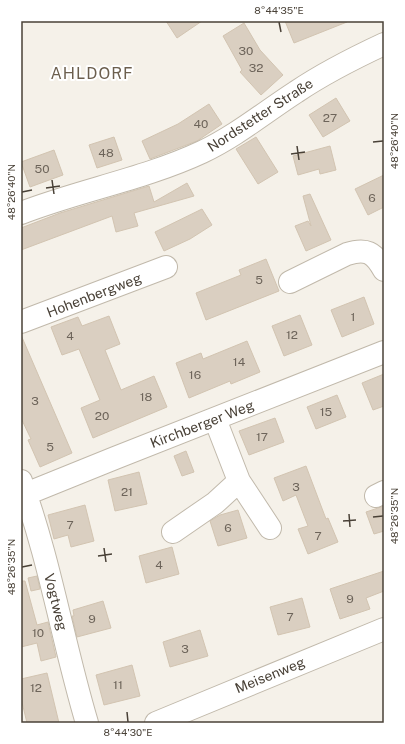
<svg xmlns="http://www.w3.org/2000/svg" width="405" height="744" font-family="'Public Sans',sans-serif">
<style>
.building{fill:#dacfc1;stroke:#d2c4b1}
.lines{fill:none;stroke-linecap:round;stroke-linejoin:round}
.minor-casing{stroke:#c1b9ab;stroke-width:24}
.minor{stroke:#fff;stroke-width:22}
.ticks{fill:none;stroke:#494137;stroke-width:1.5}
.labels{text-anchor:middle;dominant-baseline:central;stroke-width:4;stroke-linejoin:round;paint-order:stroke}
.number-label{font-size:12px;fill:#6d645a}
.street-label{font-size:14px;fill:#494137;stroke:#fff}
.quarter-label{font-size:16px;letter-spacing:1px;fill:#6c5f4e;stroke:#fff}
.neatline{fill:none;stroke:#494137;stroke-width:1.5}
.ticks-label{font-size:10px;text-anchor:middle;fill:#494137}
</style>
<rect width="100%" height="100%" fill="#f5f1e9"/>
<path class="building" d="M166,21H202L177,38Z
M285,21H347V22L294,43Z
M244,23L260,50L283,75L261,95L240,72L242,70L223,36Z
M336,98L350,121L323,137L309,115Z
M209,104L222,124L197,141L150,159L142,141L178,124Z
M114,137L122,160L97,168L89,145Z
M256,137L278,172L258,184L236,149Z
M330,146L336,170L320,174L319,169L298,175L293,156Z
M54,150L63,175L30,187L21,162Z
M384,175V207L368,215L355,189Z
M187,183L194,196L134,213L138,226L116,232L112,216L21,250V228L60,213L149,186L154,202Z
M310,194L331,240L306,251L295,226L308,221L311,226L303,196Z
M202,209L212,225L190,239L164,251L155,232Z
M266,259L279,291L206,320L196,293L241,275L239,270Z
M364,297L374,324L342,337L331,310Z
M300,315L312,345L284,356L272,326Z
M109,316L120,344L105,350L121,390L154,376L167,407L93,438L81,408L100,400L79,349L62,355L51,327L78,317L82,326Z
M21,335L72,453L40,467L28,440L31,439L21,418Z
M247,341L260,372L231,384L230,381L189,398L176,363L201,353L203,359Z
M384,374V406L373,410L362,383Z
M337,395L346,417L316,429L307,407Z
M275,418L284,442L249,455L239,431Z
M186,451L194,472L182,476L174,456Z
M306,466L326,519L328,518L338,542L308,554L298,529L308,526L296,495L283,501L274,478Z
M139,472L147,504L115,511L108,480Z
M85,505L94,541L71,547L68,535L54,539L48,515Z
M384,506V531L374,534L366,512Z
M238,510L247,538L218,546L210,521L220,515Z
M172,547L179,574L146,583L139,556Z
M384,571V591L366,598L370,609L340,619L330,589Z
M37,576L40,589L31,591L28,578Z
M21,581H25L37,625L48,622L56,657L41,661L37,643L21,647Z
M302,598L310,627L278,635L270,607Z
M103,601L111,628L77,637L72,616H74L73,610Z
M200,630L208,656L170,667L163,642Z
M132,665L140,696L104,705L96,675Z
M47,673L59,723H27L21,698V679Z"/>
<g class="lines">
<g class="minor-casing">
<path id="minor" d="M21,213C80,190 144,179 202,152C236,136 265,112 296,92C324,73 354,58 384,44
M290,282L347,254C366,248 374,252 384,270
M21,322L166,267
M215,419L239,481L270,528
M21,481C50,560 63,643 87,723
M21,496L115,458L384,352
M376,496L384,492
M173,532L215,503L239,481
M156,723L384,629"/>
</g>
<use href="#minor" class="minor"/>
</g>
<path class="ticks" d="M279,22L281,32M373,142L383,141M297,146L299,160M291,154L305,152M52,180L54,194M46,188L60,186M22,192L32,190M349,514L350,527M373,517L383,516M343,521L356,520M104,548L106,562M98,556L112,554M22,567L32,565M127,712L128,722"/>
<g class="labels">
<g class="number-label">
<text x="246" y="51">30</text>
<text x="256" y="68">32</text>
<text x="330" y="118">27</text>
<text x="201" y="124">40</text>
<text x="106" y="153">48</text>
<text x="42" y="169">50</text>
<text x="372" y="198">6</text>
<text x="259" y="280">5</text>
<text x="353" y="317">1</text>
<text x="292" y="335">12</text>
<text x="70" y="336">4</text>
<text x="239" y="362">14</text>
<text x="195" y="375">16</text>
<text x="146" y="397">18</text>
<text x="35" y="401">3</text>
<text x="326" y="412">15</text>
<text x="102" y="416">20</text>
<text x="262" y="437">17</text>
<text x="50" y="447">5</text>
<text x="296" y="487">3</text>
<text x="127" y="492">21</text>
<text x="70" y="525">7</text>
<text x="228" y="528">6</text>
<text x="318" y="536">7</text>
<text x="159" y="565">4</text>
<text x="350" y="599">9</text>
<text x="290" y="617">7</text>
<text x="92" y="619">9</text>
<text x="38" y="633">10</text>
<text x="185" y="649">3</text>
<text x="118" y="685">11</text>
<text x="36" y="688">12</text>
</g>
<g class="street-label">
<text transform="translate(260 115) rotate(-33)">Nordstetter Straße</text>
<text transform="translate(94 295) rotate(-21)">Hohenbergweg</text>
<text transform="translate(202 424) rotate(-21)">Kirchberger Weg</text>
<text transform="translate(56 602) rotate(76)">Vogtweg</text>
<text transform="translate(270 675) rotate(-22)">Meisenweg</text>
</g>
<g class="quarter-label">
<text x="92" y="73">AHLDORF</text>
</g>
</g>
<rect width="405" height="744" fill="none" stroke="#ffffff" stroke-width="44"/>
<rect x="22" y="22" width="361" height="700" class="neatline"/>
<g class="ticks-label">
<text x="279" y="14">8°44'35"E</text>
<text transform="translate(394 141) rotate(-90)" y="4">48°26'40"N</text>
<text transform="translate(11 192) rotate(-90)" y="4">48°26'40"N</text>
<text transform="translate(394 516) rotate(-90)" y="4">48°26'35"N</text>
<text transform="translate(11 567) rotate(-90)" y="4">48°26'35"N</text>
<text x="128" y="736">8°44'30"E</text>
</g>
</svg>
